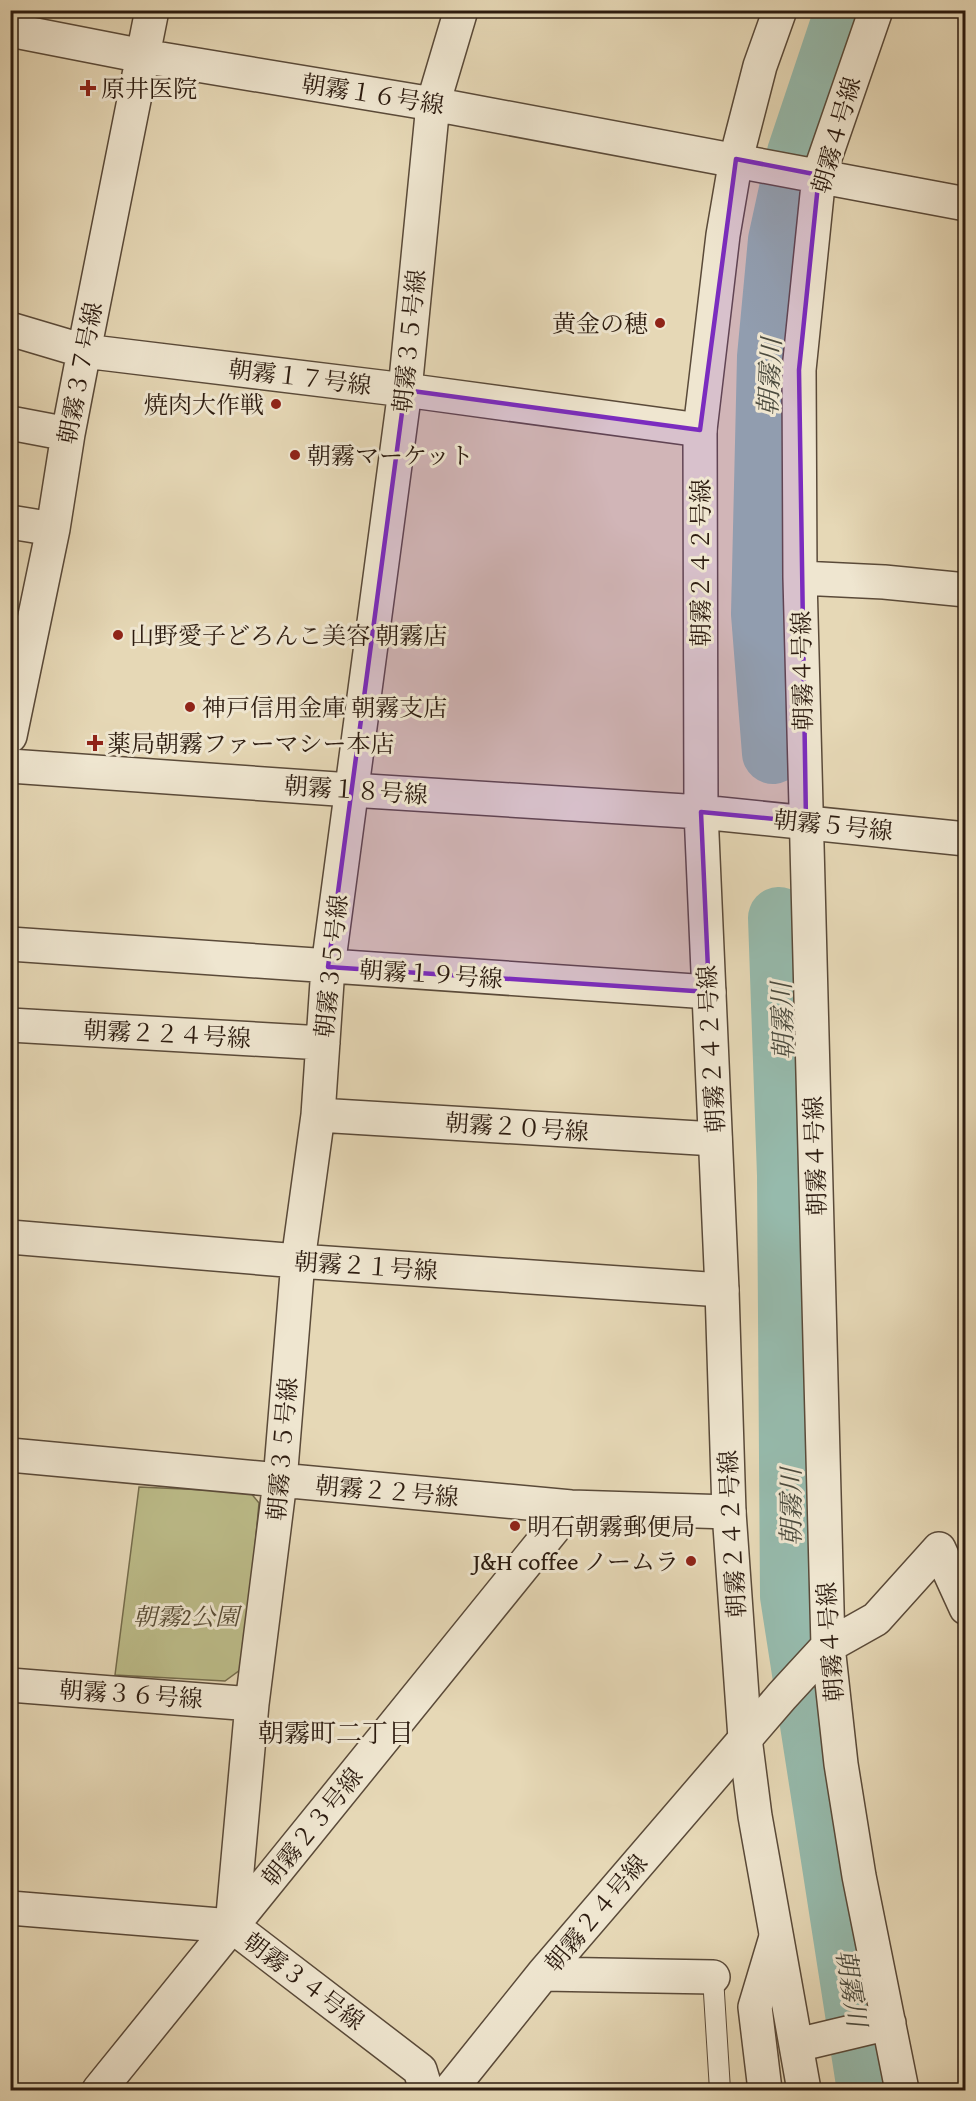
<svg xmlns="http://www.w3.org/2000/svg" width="976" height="2101" font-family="'Gentium Book Plus','Noto Serif JP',serif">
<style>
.green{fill:#bcbc89;stroke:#746c4c;stroke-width:1.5}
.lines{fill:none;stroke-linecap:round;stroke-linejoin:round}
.river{stroke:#96baac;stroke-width:62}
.service-casing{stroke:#5a4a39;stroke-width:22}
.minor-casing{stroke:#5a4a39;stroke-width:36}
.tertiary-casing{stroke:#5a4a39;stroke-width:36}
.service{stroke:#efe6d0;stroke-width:20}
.minor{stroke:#efe6d0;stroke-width:33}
.tertiary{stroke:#efe6d0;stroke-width:33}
.marked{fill:#7b2cbf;fill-opacity:0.2;stroke:#7b2cbf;stroke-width:4.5;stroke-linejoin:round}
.poi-dot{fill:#8f2418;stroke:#efe6d0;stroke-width:2}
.labels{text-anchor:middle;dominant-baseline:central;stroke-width:6;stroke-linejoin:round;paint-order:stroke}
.poi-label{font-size:24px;fill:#2c1b0f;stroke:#efe6d0;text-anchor:start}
.street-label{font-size:24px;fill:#2c1b0f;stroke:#efe6d0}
.park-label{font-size:24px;font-style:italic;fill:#574b34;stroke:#efe6d0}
.water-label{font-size:26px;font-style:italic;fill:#4c4b3e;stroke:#efe6d0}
.neighbourhood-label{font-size:26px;fill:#2c1b0f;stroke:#efe6d0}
</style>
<rect width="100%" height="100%" fill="#e6d8b6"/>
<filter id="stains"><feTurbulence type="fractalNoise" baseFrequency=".00333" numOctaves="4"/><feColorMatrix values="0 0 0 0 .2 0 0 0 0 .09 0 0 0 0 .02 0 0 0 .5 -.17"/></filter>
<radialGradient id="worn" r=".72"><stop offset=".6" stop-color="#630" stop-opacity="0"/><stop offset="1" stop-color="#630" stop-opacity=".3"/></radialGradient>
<path class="green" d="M139,1487L250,1492L259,1503L244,1667L225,1681L115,1675Z"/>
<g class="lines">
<path class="river" d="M773,753L762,614L768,357L779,240L798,153L846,10
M779,918L788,1175L791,1596L868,2090"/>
<g class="service-casing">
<path id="service" d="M713,1977L720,2090"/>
</g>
<g class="minor-casing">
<path id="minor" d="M876,10L819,175L799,370L800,578L828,1646L841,1764L859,1876L902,2090
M10,30L143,56L433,104L966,204
M10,329L84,351L405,390L700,430
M10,423L68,434
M10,522L53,529
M800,578L884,582L966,590
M10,736L53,529L68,434L84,351L152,10
M10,944L709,992
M10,1025L323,1043
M318,1115L715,1139
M10,1237L298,1261L722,1290
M10,1455L571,1507L729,1512
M939,1549L966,1608
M10,1685L252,1704
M10,1908L232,1926L420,2070L426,2090
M232,1926L252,1704L280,1481L298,1261L318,1115L328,967L405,390L433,104L461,10
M543,1974L713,1977
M797,2045L889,2023
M99,2090L571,1507
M450,2090L543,1974L782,1696L828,1646L876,1619L939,1549
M765,2090L755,2007L776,1937"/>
</g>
<g class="tertiary-casing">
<path id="tertiary" d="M780,10L760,66L736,159L723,235L700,430L701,812L722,1290L729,1512L745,1738L755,1816L804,2090
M10,766L351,790L701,812L966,839"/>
</g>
<use href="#service" class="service"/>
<use href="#minor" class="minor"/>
<use href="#tertiary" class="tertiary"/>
</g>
<path class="marked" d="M736,159L819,175L799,370L806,822L701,812L709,992L328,967L405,390L700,430Z"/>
<g class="poi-dot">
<path d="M85 79h6v6h6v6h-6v6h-6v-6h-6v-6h6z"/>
<circle cx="660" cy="323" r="6"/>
<circle cx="276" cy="404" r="6"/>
<circle cx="295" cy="455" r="6"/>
<circle cx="118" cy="635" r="6"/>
<circle cx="190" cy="707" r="6"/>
<path d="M92 734h6v6h6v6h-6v6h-6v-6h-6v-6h6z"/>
<circle cx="515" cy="1526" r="6"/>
<circle cx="691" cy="1561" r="6"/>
</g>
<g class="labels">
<g class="poi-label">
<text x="101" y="88">原井医院</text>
<text x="648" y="323" text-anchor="end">黄金の穂</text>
<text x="264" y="404" text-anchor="end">焼肉大作戦</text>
<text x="307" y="455">朝霧マーケット</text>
<text x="130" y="635">山野愛子どろんこ美容 朝霧店</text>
<text x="202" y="707">神戸信用金庫 朝霧支店</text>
<text x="107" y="743">薬局朝霧ファーマシー本店</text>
<text x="527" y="1526">明石朝霧郵便局</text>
<text x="679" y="1561" text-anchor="end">J&amp;H coffee ノームラ</text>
</g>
<g class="street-label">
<text transform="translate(373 94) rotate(9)">朝霧１６号線</text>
<text transform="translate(836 135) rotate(-74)">朝霧４号線</text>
<text transform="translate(409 341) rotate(-84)">朝霧３５号線</text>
<text transform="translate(80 373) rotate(-79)">朝霧３７号線</text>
<text transform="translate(300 377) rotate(7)">朝霧１７号線</text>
<text transform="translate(700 563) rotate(-90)">朝霧２４２号線</text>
<text transform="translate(802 671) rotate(-91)">朝霧４号線</text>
<text transform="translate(356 790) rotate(4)">朝霧１８号線</text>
<text transform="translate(833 825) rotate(6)">朝霧５号線</text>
<text transform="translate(331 966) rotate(-84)">朝霧３５号線</text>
<text transform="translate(431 974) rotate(4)">朝霧１９号線</text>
<text transform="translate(167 1034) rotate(3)">朝霧２２４号線</text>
<text transform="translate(711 1049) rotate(-93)">朝霧２４２号線</text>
<text transform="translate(517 1127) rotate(4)">朝霧２０号線</text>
<text transform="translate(815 1156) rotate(-92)">朝霧４号線</text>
<text transform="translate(366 1266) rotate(4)">朝霧２１号線</text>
<text transform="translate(282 1449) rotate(-85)">朝霧３５号線</text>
<text transform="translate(387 1491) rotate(5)">朝霧２２号線</text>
<text transform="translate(732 1534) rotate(-93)">朝霧２４２号線</text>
<text transform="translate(830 1642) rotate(-94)">朝霧４号線</text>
<text transform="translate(131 1694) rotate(4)">朝霧３６号線</text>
<text transform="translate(312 1827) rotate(-51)">朝霧２３号線</text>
<text transform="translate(596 1913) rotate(-50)">朝霧２４号線</text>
<text transform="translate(304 1981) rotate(37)">朝霧３４号線</text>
</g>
<g class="park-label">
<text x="186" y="1616">朝霧2公園</text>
</g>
<g class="water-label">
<text transform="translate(769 377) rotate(-87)">朝霧川</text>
<text transform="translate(782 1021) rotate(-92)">朝霧川</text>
<text transform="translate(790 1507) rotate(-90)">朝霧川</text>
<text transform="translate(852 1988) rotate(81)">朝霧川</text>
</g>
<g class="neighbourhood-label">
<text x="336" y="1732">朝霧町二丁目</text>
</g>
</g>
<rect width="976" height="2101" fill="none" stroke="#e6d8b6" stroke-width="36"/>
<rect x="12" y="12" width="952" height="2077" fill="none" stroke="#2c1b0f" stroke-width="3"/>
<rect x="18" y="18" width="940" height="2065" fill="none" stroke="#2c1b0f" stroke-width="1.5"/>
<rect width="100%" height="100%" filter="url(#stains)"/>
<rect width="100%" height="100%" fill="url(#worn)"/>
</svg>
